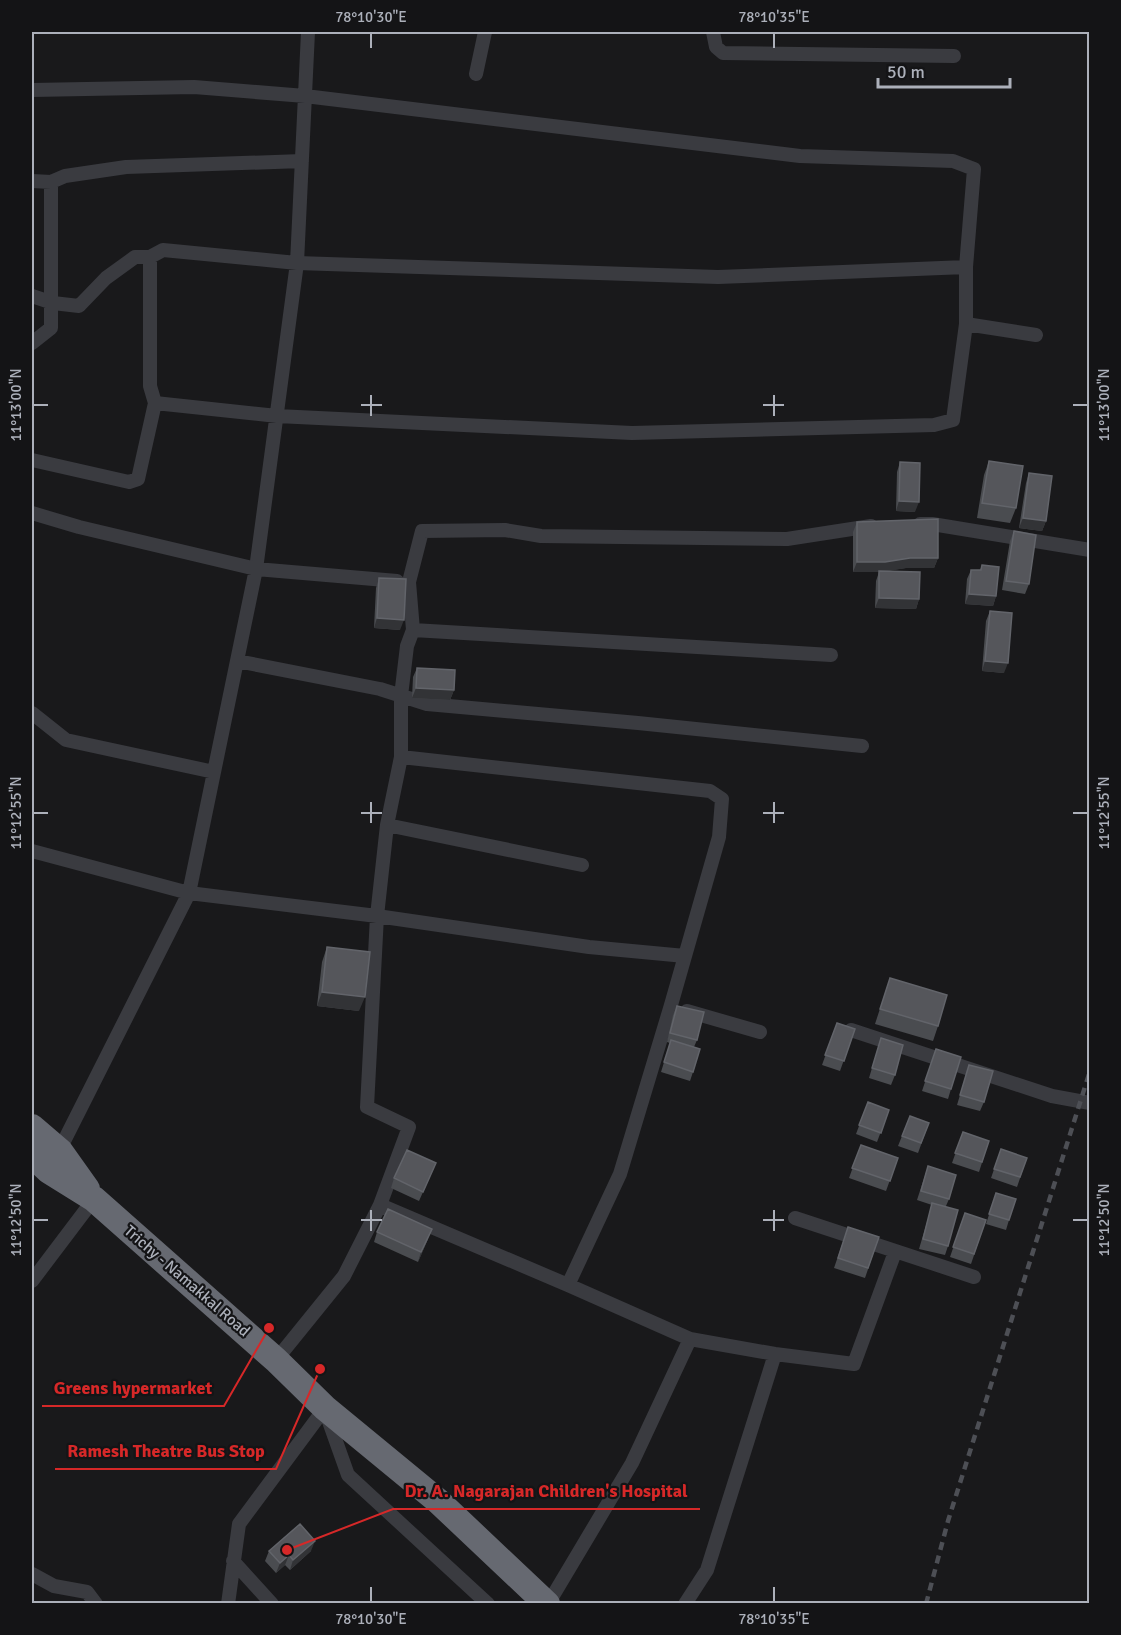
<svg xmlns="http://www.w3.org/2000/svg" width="1121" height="1635" font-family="Signika,sans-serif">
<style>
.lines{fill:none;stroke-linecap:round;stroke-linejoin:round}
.street{stroke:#3a3b40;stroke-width:14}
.highway{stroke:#666971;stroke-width:26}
.rail{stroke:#4d4f55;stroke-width:4.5;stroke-dasharray:8 6;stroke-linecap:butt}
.wall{fill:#4a4c50}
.shaded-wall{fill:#323336}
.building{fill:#55565b;stroke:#62646a;stroke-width:1.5}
.ticks{fill:none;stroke:#acb0ba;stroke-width:2}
.labels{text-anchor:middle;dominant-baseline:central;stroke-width:4.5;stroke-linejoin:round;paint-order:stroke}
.street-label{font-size:16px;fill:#acb0ba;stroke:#141416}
.leader{fill:none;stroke:#d62828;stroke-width:2}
.callout-dot{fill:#d62828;stroke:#141416;stroke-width:2}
.callout-label{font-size:18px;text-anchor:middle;font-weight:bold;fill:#d62828;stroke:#141416;stroke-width:4.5;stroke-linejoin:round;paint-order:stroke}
.neatline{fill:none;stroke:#acb0ba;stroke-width:2}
.ticks-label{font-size:15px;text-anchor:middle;fill:#acb0ba}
</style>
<rect width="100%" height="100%" fill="#19191b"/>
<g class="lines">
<path class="street" d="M713,32L716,47L723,53L954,56
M476,74L485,32
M32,90L194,87L305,96L800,156L953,161L974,169L966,267V324L953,420L934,425L632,433L277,416L155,403
M32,181L51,182L65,176L126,167L302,161
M32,296L53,303L79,306L106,278L135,257H150L163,250L297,263L718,277L966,267
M966,324L1036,335
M32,343L51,328V182
M32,460L129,482L138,479L155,403L150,386V257
M32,513L79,527L256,569L397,581
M920,524H932L1090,550
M413,630L831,655
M237,661L380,689L427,704L638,723L862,746
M32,713L66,740L214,772
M401,757L710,791L722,799L719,837L671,1005L620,1174L568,1285
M387,825L582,865
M32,851L189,893L377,916L589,947L685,956
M687,1011L760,1032
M851,1030L1052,1096L1090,1103
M58,1153L189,893L256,569L297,263L308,32
M380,1205L568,1285L690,1339L775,1354L854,1364L895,1252
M795,1218L974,1277
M32,1281L94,1199
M276,1360L344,1276L380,1205L409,1127L367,1107L377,916L387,825L401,757V696L407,646L413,630L409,582L422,531L505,530L541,536L787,539L871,526
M327,1416L348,1475L488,1604
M233,1561L272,1604
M32,1574L54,1586L87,1592L96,1604
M228,1604L239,1524L325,1408
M548,1604L632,1463L690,1339
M685,1604L707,1570L775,1354"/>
<path class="highway" d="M32,1127L60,1151L87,1189
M32,1155L49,1171L94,1199L276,1360L325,1408L438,1501L547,1604"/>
<path class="rail" d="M926,1604L948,1521L1090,1071"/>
</g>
<path class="wall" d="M989,461L1016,508L1010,523L977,518L984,475Z
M900,462L915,512L896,511L897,472Z
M1029,473L1046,521L1042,531L1019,528L1026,483Z
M857,522L938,558L934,568H906L885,571L919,599L916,609L875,608L876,581L879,572H853V532Z
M1014,531L1029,584L1025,594L1002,590L1010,541Z
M982,565L996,596L993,606L965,604L967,579L971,570H980Z
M379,578L400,630L374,628L376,588Z
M990,611L1004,673L982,671L986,621Z
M417,668L454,690L450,700L412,698L413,677Z
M327,947L359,1011L317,1006L322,962Z
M890,978L938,1026L933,1041L875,1024Z
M677,1006L697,1040L694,1047L693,1072L690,1081L661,1072L670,1043L667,1042L673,1015Z
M837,1023L855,1029L840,1071L822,1065Z
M881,1038L895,1075L891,1085L869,1078Z
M936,1049L951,1089L948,1099L922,1091Z
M969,1065L984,1102L980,1111L957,1105Z
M868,1102L889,1110L877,1142L856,1134Z
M910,1116L929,1123L918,1153L898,1146Z
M963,1132L989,1141L979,1172L952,1163Z
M861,1145L898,1158L886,1191L849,1178Z
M1001,1149L1027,1158L1017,1187L991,1178Z
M436,1163L419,1201L391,1188L394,1178Z
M928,1166L949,1199L946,1206L948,1246L945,1255L919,1249L932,1205L917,1200Z
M996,1193L1009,1220L1006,1230L986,1224Z
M965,1213L986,1220L971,1264L950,1257Z
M848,1227L879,1237L865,1278L834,1268Z
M377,1232L428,1239L418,1262L374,1242Z
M269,1551H311L290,1570L285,1565L276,1573L265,1561Z"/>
<path class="shaded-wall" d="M899,501L919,502L915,512L896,511Z
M1023,518L1046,521L1042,531L1019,528Z
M910,558H938L934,568H906L882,572H853L857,562Z
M969,594L996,596L993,606L965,604Z
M879,598L919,599L916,609L875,608Z
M377,618L404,620L400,630L374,628Z
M985,661L1008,663L1004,673L982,671Z
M416,688L454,690L450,700L412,698Z
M322,992L365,997L359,1011L317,1006Z
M432,1229L428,1239L418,1262L421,1252Z
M315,1541L311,1551L290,1570L293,1560Z
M289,1555L285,1565L276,1573L280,1563Z"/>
<path class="building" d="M989,461L1023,466L1016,508L982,503Z
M900,462L920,463L919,502L899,501Z
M1029,473L1052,476L1046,521L1023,518Z
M938,519V558H910L885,562H857V522Z
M1014,531L1036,535L1029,584L1006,581Z
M982,565L999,567L996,596L969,594L971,570H981Z
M879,571L920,572L919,599L879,598Z
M379,578L406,579L404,620L377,618Z
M990,611L1012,613L1008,663L985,661Z
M417,668L455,670L454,690L416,688Z
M327,947L370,952L365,997L322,992Z
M890,978L947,995L938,1026L880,1009Z
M677,1006L704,1012L697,1040L670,1033Z
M837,1023L855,1029L844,1061L825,1055Z
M881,1038L903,1045L895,1075L872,1068Z
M671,1040L700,1049L693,1072L664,1062Z
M936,1049L961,1057L951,1089L925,1081Z
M969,1065L993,1071L984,1102L960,1095Z
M868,1102L889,1110L881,1133L859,1125Z
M910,1116L929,1123L921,1143L902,1136Z
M963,1132L989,1141L982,1162L955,1153Z
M861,1145L898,1158L890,1181L852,1168Z
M1001,1149L1027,1158L1020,1177L994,1169Z
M407,1150L436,1163L423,1192L394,1178Z
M928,1166L956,1175L949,1199L921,1191Z
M996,1193L1016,1199L1009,1220L989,1214Z
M932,1203L958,1210L948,1246L923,1239Z
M388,1209L432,1229L421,1252L377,1232Z
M965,1213L986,1220L974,1254L953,1247Z
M848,1227L879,1237L868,1268L838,1258Z
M300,1524L315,1541L293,1560L289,1555L280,1563L269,1551Z"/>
<path class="ticks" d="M371,33V48M774,33V48M371,395V416M774,395V416M33,405H48M361,405H382M763,405H784M1073,405H1088M371,802V823M774,802V823M33,813H48M361,813H382M763,813H784M1073,813H1088M371,1210V1231M774,1210V1231M33,1220H48M361,1220H382M763,1220H784M1073,1220H1088M371,1587V1602M774,1587V1602"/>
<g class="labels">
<g class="street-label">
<text transform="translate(187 1281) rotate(41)">Trichy - Namakkal Road</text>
</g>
</g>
<path class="leader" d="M269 1328L224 1406H42M320 1369L276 1469H55M287 1550L393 1509H700"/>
<g class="callout-dot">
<circle cx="269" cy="1328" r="6"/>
<circle cx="320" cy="1369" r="6"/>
<circle cx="287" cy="1550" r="6"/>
</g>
<g class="callout-label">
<text x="133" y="1394">Greens hypermarket</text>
<text x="166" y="1457">Ramesh Theatre Bus Stop</text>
<text x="546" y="1497">Dr. A. Nagarajan Children's Hospital</text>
</g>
<rect width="1121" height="1635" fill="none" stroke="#141416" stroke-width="66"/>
<path d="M878 78v9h132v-9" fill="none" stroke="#acb0ba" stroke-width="3"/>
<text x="887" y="78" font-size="18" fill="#acb0ba" stroke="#141416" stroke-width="4.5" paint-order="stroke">50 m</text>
<rect x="33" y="33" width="1055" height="1569" class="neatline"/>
<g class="ticks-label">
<text x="371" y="22">78°10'30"E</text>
<text x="774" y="22">78°10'35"E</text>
<text transform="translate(16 405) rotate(-90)" y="5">11°13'00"N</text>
<text transform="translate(1104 405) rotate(-90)" y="5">11°13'00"N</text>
<text transform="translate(16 813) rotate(-90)" y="5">11°12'55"N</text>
<text transform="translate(1104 813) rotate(-90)" y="5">11°12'55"N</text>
<text transform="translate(16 1220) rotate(-90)" y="5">11°12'50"N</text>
<text transform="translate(1104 1220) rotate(-90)" y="5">11°12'50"N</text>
<text x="371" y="1624">78°10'30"E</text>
<text x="774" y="1624">78°10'35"E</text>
</g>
</svg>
